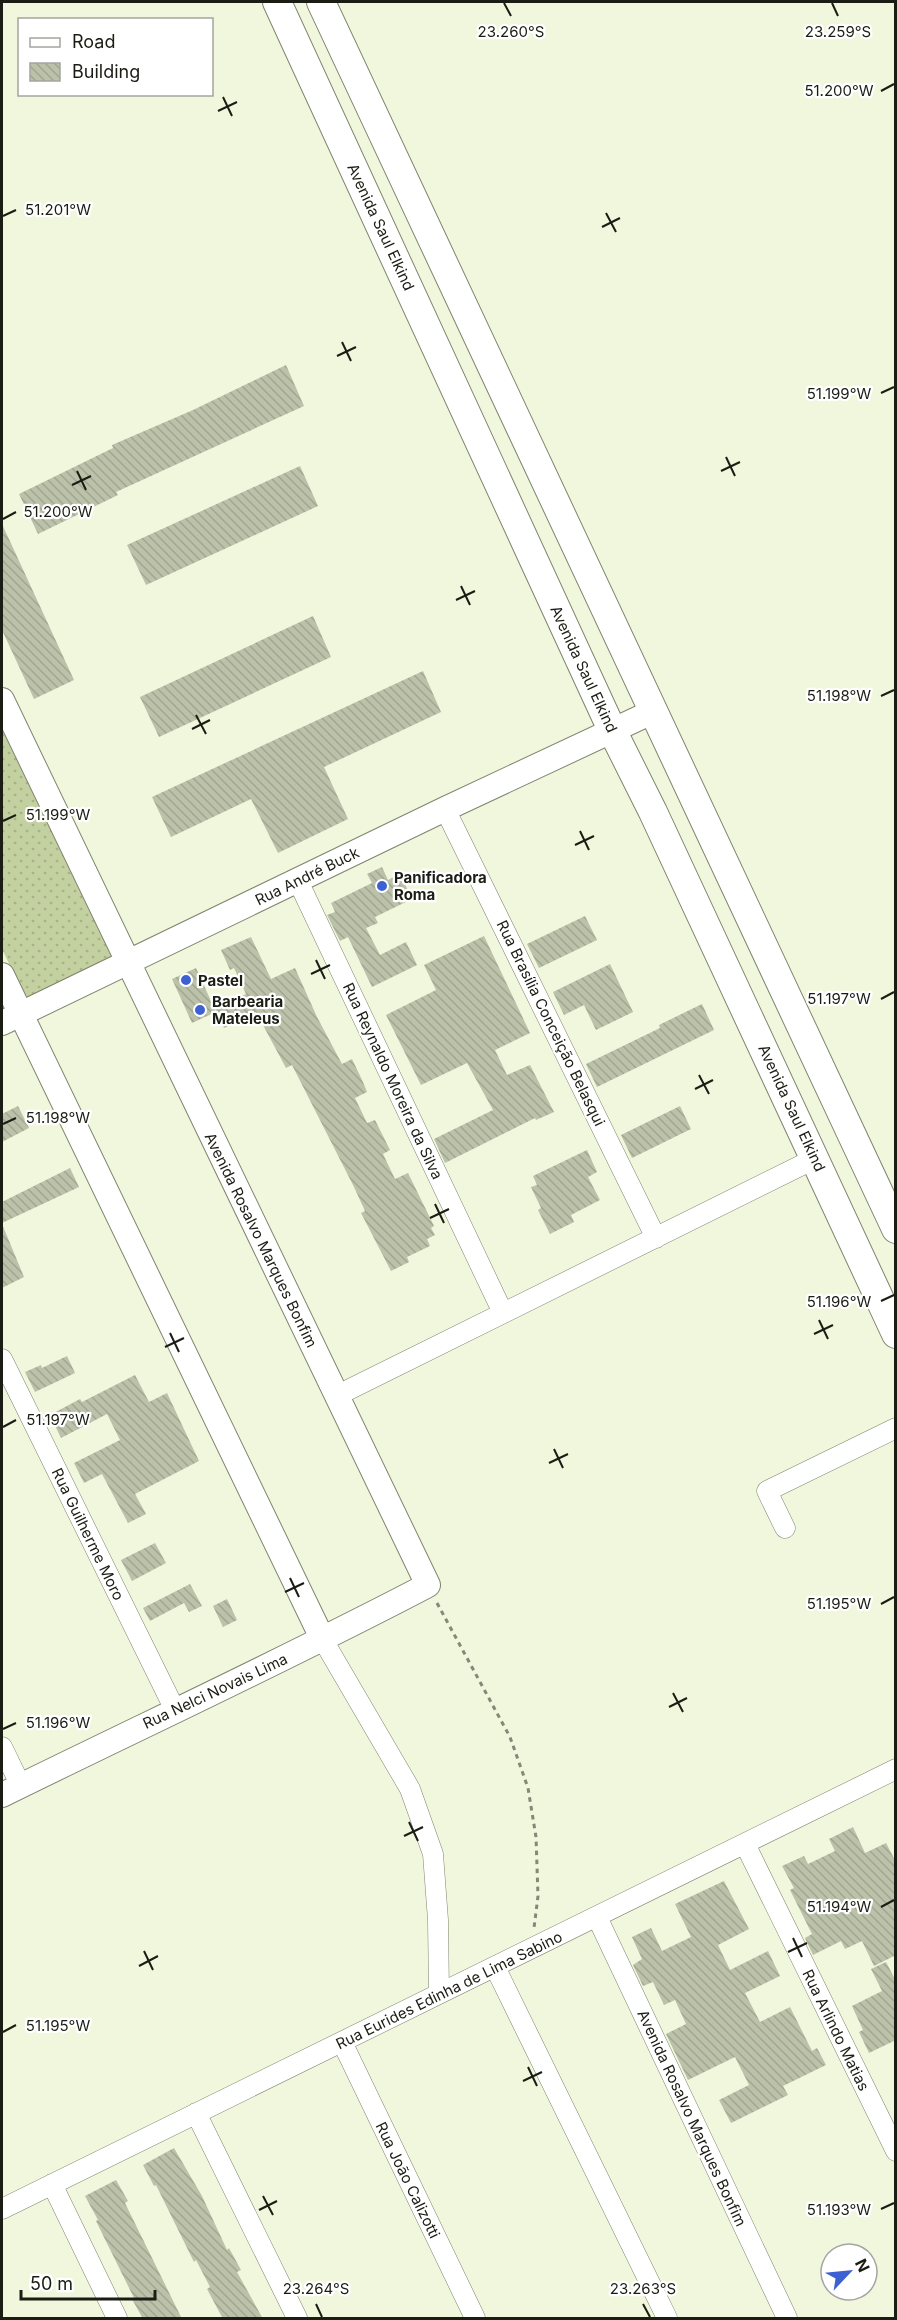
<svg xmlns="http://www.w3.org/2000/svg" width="897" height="2320" font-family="Inter,sans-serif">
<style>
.grass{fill:url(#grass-dots)}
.building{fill:url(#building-back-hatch)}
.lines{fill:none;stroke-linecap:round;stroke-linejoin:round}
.minor-casing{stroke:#7f856e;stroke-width:21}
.tertiary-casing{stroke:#7f856e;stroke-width:26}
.secondary-casing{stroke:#7f856e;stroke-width:30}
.path{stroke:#848877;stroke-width:3;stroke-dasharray:4.5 4.5;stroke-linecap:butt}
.minor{stroke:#fff;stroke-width:20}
.tertiary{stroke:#fff;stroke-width:24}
.secondary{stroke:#fff;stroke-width:28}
.ticks{fill:none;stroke:#1b1d14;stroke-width:2}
.poi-dot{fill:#3d61d3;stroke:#fff;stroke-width:2}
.labels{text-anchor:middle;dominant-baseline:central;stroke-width:4.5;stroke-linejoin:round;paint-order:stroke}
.street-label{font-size:15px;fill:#1b1d14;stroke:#fff}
.poi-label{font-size:15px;font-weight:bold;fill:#1b1d14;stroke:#fff;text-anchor:start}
.ticks-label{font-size:15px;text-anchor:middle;fill:#1b1d14;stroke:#fff;stroke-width:4.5;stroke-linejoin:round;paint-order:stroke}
</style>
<defs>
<pattern id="grass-dots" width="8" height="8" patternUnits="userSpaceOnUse" patternTransform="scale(1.5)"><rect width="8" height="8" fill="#c3d0a0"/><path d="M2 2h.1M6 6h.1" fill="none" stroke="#a7b289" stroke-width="1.8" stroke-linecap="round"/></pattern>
<pattern id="building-back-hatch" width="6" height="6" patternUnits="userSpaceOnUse" patternTransform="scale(1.5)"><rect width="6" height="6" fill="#bcc2aa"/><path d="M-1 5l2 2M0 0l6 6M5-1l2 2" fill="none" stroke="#a1a691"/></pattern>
</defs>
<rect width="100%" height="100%" fill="#f0f7dd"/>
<path class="grass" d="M2,727L114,957L30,998L23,993L2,949Z"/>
<path class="building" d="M286,365L304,406L116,492L118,495L38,534L19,494L113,448L112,445L193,410Z
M300,466L318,506L146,585L127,545Z
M2,524L74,680L34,699L2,630Z
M313,616L331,657L159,737L140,697Z
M423,671L441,712L324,767L348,819L278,853L251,799L171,837L152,797Z
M382,867L388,880L400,874L412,899L375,917L378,923L366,928L380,955L406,942L417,965L372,987L348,937L340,941L327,915L335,912L331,903L372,883L367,874Z
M585,916L597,940L539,968L527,944Z
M484,936L530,1033L495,1050L507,1075L530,1065L554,1112L536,1120L535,1118L445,1163L434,1139L493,1110L467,1063L421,1085L386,1015L436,990L424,965Z
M251,937L271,979L295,968L317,1017L342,1064L352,1059L363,1082L367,1092L355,1098L367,1123L375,1120L390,1150L383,1154L395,1179L408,1173L434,1226L431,1228L435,1235L427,1239L430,1246L407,1257L409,1262L391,1271L361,1213L365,1211L354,1187L292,1065L286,1068L256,1012L224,1028L215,1009L246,994L234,968L230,970L221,950Z
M610,964L633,1012L596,1030L584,1005L564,1015L553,992Z
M196,968L216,1012L192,1023L172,979Z
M702,1004L714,1030L597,1087L586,1064L660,1028L659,1025Z
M18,1106L29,1128L2,1142V1114Z
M680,1106L691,1129L632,1158L621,1135Z
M587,1150L597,1172L588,1177L600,1200L571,1215L574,1222L550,1234L538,1210L541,1208L531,1187L537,1185L533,1176Z
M70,1168L79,1187L2,1223V1202Z
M2,1224L24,1277L2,1288Z
M67,1356L75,1373L35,1392L25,1372L41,1365L42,1368Z
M135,1375L149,1402L167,1393L199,1461L135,1494L146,1514L128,1523L102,1474L84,1483L74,1463L120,1440L107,1414L61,1438L50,1415L80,1399L82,1402Z
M155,1543L166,1563L132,1581L121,1560Z
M190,1584L202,1606L189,1612L184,1603L150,1621L143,1608Z
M227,1599L237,1620L223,1627L213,1606Z
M853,1827L865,1853L886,1843L896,1862V1955L874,1966L862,1941L845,1949L841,1941L813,1955L805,1938L812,1934L790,1890L794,1888L782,1866L804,1856L808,1864L835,1851L829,1839Z
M724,1881L749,1929L718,1945L730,1970L768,1951L780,1976L745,1993L760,2022L790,2007L812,2051L817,2048L826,2065L783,2086L788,2095L731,2123L719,2100L749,2085L735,2057L688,2080L666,2034L686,2024L675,2000L664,2005L653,1982L643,1986L633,1965L642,1959L632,1937L651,1928L662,1951L691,1937L675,1904Z
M886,1962L896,1981V2040L869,2053L859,2032L863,2030L852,2006L882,1991L871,1969Z
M174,2148L202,2196L227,2250L229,2248L241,2270L237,2272L263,2319H223L207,2289L210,2287L196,2260L194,2262L156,2185L154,2186L143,2165Z
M116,2180L128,2201L125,2203L182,2319H143L132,2299L134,2298L96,2221L98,2220L85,2196Z"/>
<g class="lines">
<g class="minor-casing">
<path id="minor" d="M445,809L656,1238
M298,881L503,1313
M2,1359L175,1710
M336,1396L816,1158
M785,1528L767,1491L896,1428
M323,1640L410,1789L433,1854L438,1920L439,1994
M2,1747L21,1786
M745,1844L896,2151
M597,1917L787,2318
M495,1967L667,2318
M342,2042L475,2318
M196,2113L297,2318
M52,2184L117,2318
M2,2209L896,1769"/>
</g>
<g class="tertiary-casing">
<path id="tertiary" d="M2,700L428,1585C287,1659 144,1725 2,1795
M2,975L323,1640
M2,1023L445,809L652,712"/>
</g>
<g class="secondary-casing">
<path id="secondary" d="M277,2L612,730L653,812L896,1334
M321,2L896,1229"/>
</g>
<path class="path" d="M437,1603L510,1737L528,1788L536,1837L538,1896L534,1928"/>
<use href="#minor" class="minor"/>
<use href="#tertiary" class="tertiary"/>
<use href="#secondary" class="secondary"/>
</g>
<path class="ticks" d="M504,3L511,16M832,3L838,16M881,91L894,84M223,97L232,116M218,111L237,102M606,213L616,232M3,216L16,210M602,227L620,218M342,342L351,361M337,356L356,347M881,393L894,387M726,457L735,476M77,471L86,490M721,471L740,462M72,485L91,476M3,519L16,512M461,586L470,605M456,600L475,591M881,696L894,690M196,715L206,734M192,729L210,720M3,821L16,815M580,831L589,850M575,845L594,836M316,960L325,979M311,974L330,965M881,999L894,992M699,1075L709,1094M695,1089L713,1080M3,1124L16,1118M435,1204L444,1223M430,1218L449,1209M881,1301L894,1295M819,1320L828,1339M170,1333L179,1352M814,1334L833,1325M165,1347L184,1338M3,1427L16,1420M554,1449L563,1468M549,1463L568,1454M290,1578L299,1597M285,1592L304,1583M881,1604L894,1597M673,1693L683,1712M669,1707L687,1698M3,1729L16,1723M409,1822L418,1841M404,1836L423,1827M881,1907L894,1900M793,1938L802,1957M144,1951L153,1970M788,1952L807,1943M139,1966L158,1956M3,2032L16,2025M528,2067L537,2086M523,2081L542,2072M263,2196L273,2215M881,2209L894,2203M259,2210L277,2201M316,2304L322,2317M643,2304L650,2317"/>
<g class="poi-dot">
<circle cx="382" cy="886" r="6"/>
<circle cx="186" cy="980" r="6"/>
<circle cx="200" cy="1010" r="6"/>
</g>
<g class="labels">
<g class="street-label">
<text transform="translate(381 227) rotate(65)">Avenida Saul Elkind</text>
<text transform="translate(584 669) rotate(65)">Avenida Saul Elkind</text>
<text transform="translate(307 876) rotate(-26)">Rua André Buck</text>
<text transform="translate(551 1023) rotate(64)">Rua Brasília Conceição Belasqui</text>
<text transform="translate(393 1081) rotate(65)">Rua Reynaldo Moreira da Silva</text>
<text transform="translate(792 1108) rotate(65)">Avenida Saul Elkind</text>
<text transform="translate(261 1240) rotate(64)">Avenida Rosalvo Marques Bonfim</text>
<text transform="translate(88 1534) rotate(64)">Rua Guilherme Moro</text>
<text transform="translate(215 1691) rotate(-25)">Rua Nelci Novais Lima</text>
<text transform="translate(449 1990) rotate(-26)">Rua Eurides Edinha de Lima Sabino</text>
<text transform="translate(836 2030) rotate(64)">Rua Arlindo Matias</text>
<text transform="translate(692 2118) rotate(65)">Avenida Rosalvo Marques Bonfim</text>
<text transform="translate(408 2180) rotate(64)">Rua João Calizotti</text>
</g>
<g class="poi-label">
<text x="394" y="877">Panificadora<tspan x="394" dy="17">Roma</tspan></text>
<text x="198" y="980">Pastel</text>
<text x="212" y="1001">Barbearia<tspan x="212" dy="17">Mateleus</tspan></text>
</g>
</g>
<g class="ticks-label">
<text x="511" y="37">23.260°S</text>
<text x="838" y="37">23.259°S</text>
<text x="839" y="96">51.200°W</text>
<text x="58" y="215">51.201°W</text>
<text x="839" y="399">51.199°W</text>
<text x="58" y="517">51.200°W</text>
<text x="839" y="701">51.198°W</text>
<text x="58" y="820">51.199°W</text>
<text x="839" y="1004">51.197°W</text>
<text x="58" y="1123">51.198°W</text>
<text x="839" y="1307">51.196°W</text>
<text x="58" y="1425">51.197°W</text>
<text x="839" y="1609">51.195°W</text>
<text x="58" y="1728">51.196°W</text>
<text x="839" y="1912">51.194°W</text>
<text x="58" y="2031">51.195°W</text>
<text x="839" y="2215">51.193°W</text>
<text x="316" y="2294">23.264°S</text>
<text x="643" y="2294">23.263°S</text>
</g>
<rect width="897" height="2320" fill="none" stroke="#1b1d14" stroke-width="6"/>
<rect x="18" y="18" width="195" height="78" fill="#ffffff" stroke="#a4a5a1" stroke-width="1.5"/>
<rect x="30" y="38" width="30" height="9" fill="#ffffff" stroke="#a4a5a1" stroke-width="1.5"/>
<text x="72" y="48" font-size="18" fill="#1b1d14">Road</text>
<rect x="30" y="63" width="30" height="18" fill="url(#building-back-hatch)" stroke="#a4a5a1" stroke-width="1.5"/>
<text x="72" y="78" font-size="18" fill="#1b1d14">Building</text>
<g transform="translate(849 2272) rotate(64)"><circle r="28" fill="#ffffff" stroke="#a4a5a1" stroke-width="1.5"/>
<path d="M0-4.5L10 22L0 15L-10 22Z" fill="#3d61d3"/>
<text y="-9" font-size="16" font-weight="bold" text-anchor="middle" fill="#1b1d14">N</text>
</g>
<path d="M21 2290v9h134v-9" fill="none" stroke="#1b1d14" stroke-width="3"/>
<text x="30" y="2290" font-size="18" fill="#1b1d14" stroke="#ffffff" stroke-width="4.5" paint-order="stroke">50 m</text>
</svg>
